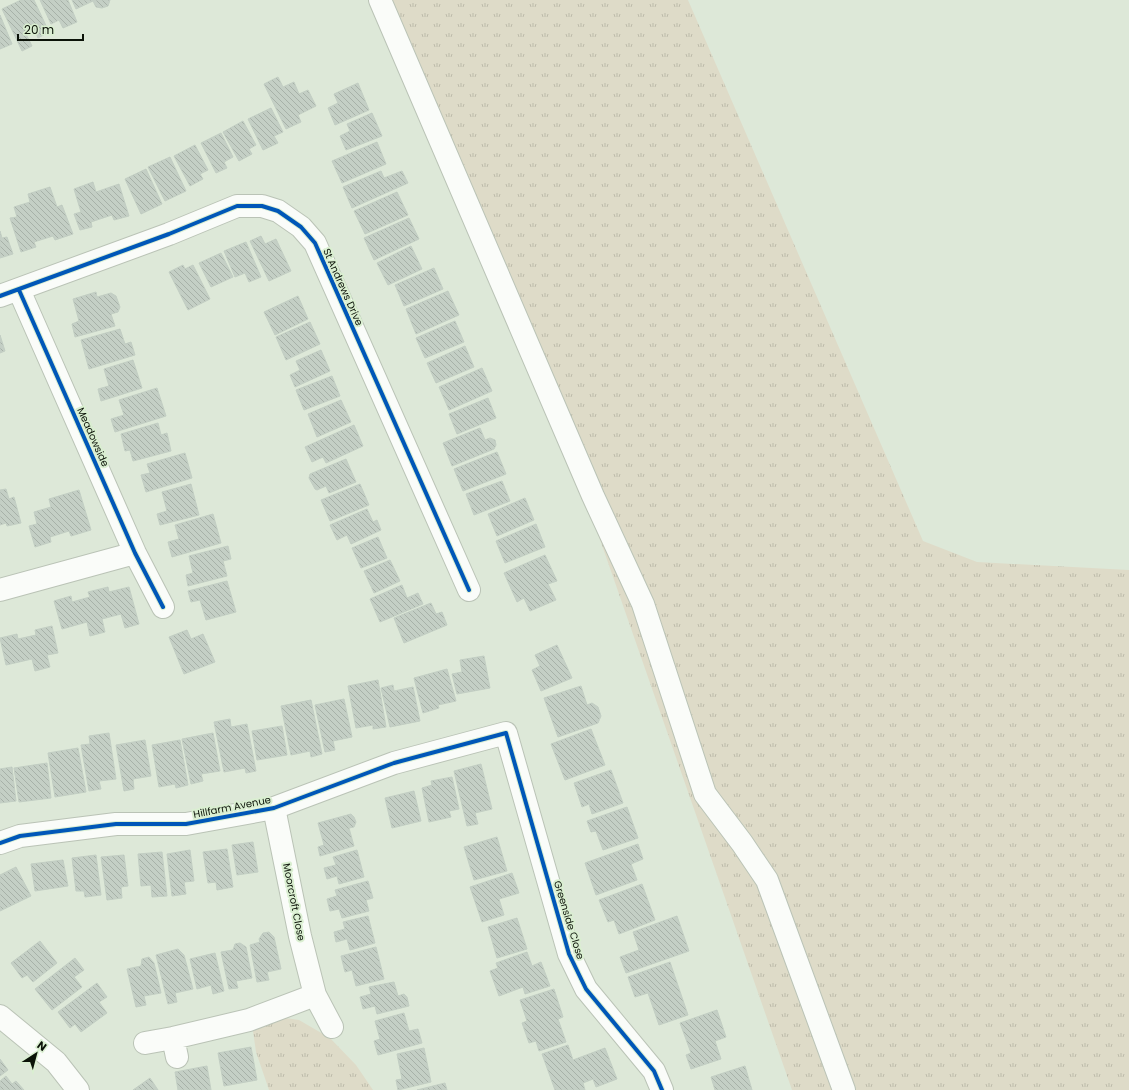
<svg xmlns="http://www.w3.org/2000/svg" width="1129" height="1090" font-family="Poppins,sans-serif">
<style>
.grass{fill:url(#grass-tufts)}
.building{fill:url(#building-back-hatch);stroke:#c2cec3}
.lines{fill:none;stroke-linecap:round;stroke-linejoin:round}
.minor-casing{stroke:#bac3b6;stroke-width:24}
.minor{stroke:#fafcf9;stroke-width:22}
.cycleway-casing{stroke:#daefd1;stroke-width:6}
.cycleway{stroke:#0057b8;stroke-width:4}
.labels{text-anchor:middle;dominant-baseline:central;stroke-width:4;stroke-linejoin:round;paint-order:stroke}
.street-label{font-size:10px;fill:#0b1208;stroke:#daefd1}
</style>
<defs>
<pattern id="grass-tufts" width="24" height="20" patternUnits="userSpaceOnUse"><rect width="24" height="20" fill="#dedbc8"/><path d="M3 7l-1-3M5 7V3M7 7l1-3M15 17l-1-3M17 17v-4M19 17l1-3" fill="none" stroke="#bdbbaa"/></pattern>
<pattern id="building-back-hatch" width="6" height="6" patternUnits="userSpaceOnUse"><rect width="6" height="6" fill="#c4cfc5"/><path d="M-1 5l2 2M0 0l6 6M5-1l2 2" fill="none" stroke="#a7b1a8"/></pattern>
</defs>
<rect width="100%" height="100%" fill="#dde8d8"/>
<path class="grass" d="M368,0H688L923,541L977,562L1129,570V1090H792L589,508L388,38Z
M279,1017L299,1020L330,1038L356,1065L373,1090H269L256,1052L253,1031Z"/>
<path class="building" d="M21,0H34L49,32L38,38L34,28L25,32L32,46L22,51L2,9Z
M40,0H68L77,22L63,28L59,20L51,24Z
M72,0H110L108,6L102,8L96,7L93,1L76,9Z
M0,15L12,44L0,49Z
M278,77L283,87L294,82L299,94L308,90L316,106L298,115L301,122L286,129L264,84Z
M358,83L369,110L335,125L328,108L338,103L334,94Z
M271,108L283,132L274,136L278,143L263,150L248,119Z
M372,113L382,136L346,150L340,136L350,131L347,124Z
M243,121L256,145L249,149L252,154L239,161L223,132Z
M221,133L233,157L224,162L227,168L216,173L201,143Z
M377,142L386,164L342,183L332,161Z
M195,145L208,170L200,174L203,179L190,186L174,156Z
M170,157L186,191L165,201L148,167Z
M146,169L162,204L141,214L125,179Z
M381,171L384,178L402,171L408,183L352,208L343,187Z
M93,182L96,192L119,184L129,216L114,220L112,215L91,222L92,227L80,230L74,214L81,212L74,189Z
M50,187L57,207L62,205L73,234L55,240L53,236L34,242L36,247L21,252L10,218L17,217L14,207L30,202L28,194Z
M397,192L408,215L365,234L354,211Z
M409,218L419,239L374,260L364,238Z
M0,231L2,238L7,237L13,254L0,258Z
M261,236L265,244L276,239L291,271L269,281L250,241Z
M246,242L261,277L249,282L245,273L235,277L224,251Z
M411,246L422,269L388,285L377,263Z
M221,253L233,277L211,287L199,263Z
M183,265L185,269L193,265L210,299L188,310L169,272Z
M434,268L443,289L404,306L395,285Z
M448,291L459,315L416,334L406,309Z
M96,292L97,297L111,293L116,296L120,307L118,312L111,314L115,326L75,337L72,324L79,321L73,299Z
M298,296L308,319L275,335L264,312Z
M455,321L464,342L425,358L416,338Z
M310,322L320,344L286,360L276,337Z
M120,329L125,344L131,342L135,355L89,369L81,340Z
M0,335L5,351L0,353Z
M465,346L474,367L436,383L427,363Z
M321,350L330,371L295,387L290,375L300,370L296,361Z
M133,360L142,388L101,401L98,389L109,386L104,369Z
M482,368L492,391L449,410L439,387Z
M332,376L340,396L304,410L296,390Z
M157,388L166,416L115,432L111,419L124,415L119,400Z
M488,398L496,418L457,434L449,414Z
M341,400L351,422L317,437L308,414Z
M158,423L161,435L167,433L171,451L133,461L130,450L125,451L121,434Z
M354,425L363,446L326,463L323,457L312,462L305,447Z
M480,428L485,440L490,438L495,440L496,445L494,449L452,466L443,443Z
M497,452L506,474L463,491L454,469Z
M185,453L192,478L146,492L141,475L150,473L147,464Z
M346,459L356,482L329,493L326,486L317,490L315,489L309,478L310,474Z
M502,481L510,501L474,515L466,494Z
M191,484L199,515L160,525L157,514L167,511L162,492Z
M360,484L369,505L330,521L321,500Z
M6,489L9,499L14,497L21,523L7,526L6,523L0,525V490Z
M79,490L91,530L71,536L69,531L50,537L51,542L35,547L29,526L37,524L34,512L51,507L49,499Z
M525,498L534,520L497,536L488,514Z
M367,509L373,522L377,520L381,530L351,544L347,535L337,540L330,525Z
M213,514L221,543L172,557L168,542L179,539L175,525Z
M536,524L545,547L505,563L496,541Z
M378,537L387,558L361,568L352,548Z
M228,546L231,559L223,561L227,576L188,586L186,575L193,573L189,556Z
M545,555L557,581L548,584L556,600L530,611L524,598L517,602L504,573Z
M390,560L400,581L374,593L364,571Z
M227,581L236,612L206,620L200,600L191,602L188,591Z
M402,585L407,598L418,593L423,604L380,622L370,599Z
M108,587L109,592L129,587L139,624L125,628L121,614L102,619L105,632L90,636L87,622L62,629L54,601L71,596L72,602L90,597L88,592Z
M431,603L436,614L442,612L447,625L404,643L394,618Z
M52,626L58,653L47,655L50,667L35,671L32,659L6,665L0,638L17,634L18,639L36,635L35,630Z
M187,630L191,639L203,634L215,662L184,674L169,637Z
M557,645L572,678L541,691L532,670L540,666L535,655Z
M484,656L490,688L457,694L452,674L462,672L460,660Z
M447,669L456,701L438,705L439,708L423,713L414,678Z
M378,680L386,727L373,729V725L356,728L348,686Z
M393,685L394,691L413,687L420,721L390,727L381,688Z
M581,686L587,705L592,703L598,707L601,716L598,723L558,737L544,698Z
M344,699L352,737L333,741L335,750L325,752L315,705Z
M311,700L322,754L311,757L310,751L291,755L281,706Z
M230,719L231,727L247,724L256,771L246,773L245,768L224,772L214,722Z
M282,726L287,755L257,760L252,731Z
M591,729L605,765L565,780L551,744Z
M109,733L116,779L99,781L101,789L89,791L81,745L90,744L89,736Z
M213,733L220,771L201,774L203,781L191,784L182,739Z
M145,740L151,776L133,779L134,789L124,791L116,745Z
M180,740L188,785L176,788L175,784L159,787L152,745Z
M78,748L86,792L55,797L48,753Z
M47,763L51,798L19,802L14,768Z
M481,764L492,809L475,813L478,824L467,826L454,771Z
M12,767L16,801L0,803V769Z
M611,770L623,803L592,814L589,804L582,807L574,783Z
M452,777L459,809L449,811L451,817L429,822L422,788L432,785L431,781Z
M414,791L421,821L392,828L385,798Z
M627,807L638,838L603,850L596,831L591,832L587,821Z
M351,814L354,817L356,822L354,827L349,828L354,846L320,856L318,847L324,845L318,823Z
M497,837L507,871L474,880L464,847Z
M253,842L258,872L237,875L232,845Z
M638,844L643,859L631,864L637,880L596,895L585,863Z
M227,849L233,887L217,890L216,882L208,883L203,852Z
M190,850L194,881L184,882L186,894L172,896L167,854Z
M357,850L364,877L339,884L337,876L327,879L324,868L336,865L333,857Z
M162,852L167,896L152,897L151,885L141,886L138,854Z
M96,855L101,895L85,897L84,891H76L72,858Z
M124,855L128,886L121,887L122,898L107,900L101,857Z
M63,860L68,886L35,891L31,864Z
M16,867L31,896L0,911V875Z
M512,873L519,893L499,899L504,915L482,922L470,887Z
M368,881L373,898L366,900L369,911L342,918L339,909L330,911L327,899L337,896L335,890Z
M642,884L655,920L619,934L614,920L608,922L599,900Z
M368,916L375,943L350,950L347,939L336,942L334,932L345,929L343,922Z
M677,916L689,951L626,973L620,957L639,950L633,932Z
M517,918L527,949L497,958L488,927Z
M269,932L274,937L281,969L267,972L269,980L257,982L250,945L260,942L259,939L263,933Z
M40,941L57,963L33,982L27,975L22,978L11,963Z
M240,943L246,947L252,978L236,981L238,988L229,989L221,952L233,950L235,944Z
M376,947L384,979L356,986L352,970L345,972L341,956Z
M178,949L184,955L193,989L175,993L177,1002L168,1004L156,955Z
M527,952L532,966L541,962L550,986L525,994L523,987L499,996L490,971L498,968L496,963Z
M215,953L224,991L213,994L211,985L197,989L190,959Z
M149,957L154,963L161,993L144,996L146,1005L136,1007L127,969L141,966L142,959Z
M75,958L84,970L74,977L82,987L52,1010L35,989Z
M670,962L688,1015L659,1025L648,993L635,997L628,977Z
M394,982L398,996L404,994L407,997L409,1006L377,1014L375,1006L363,1009L360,997L371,994L369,987Z
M97,983L107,997L99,1002L107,1013L81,1032L75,1024L70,1028L58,1012Z
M554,989L563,1017L558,1019L566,1042L539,1051L536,1041L529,1043L522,1023L527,1021L520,1000Z
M717,1010L726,1037L715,1041L721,1059L691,1069L686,1055L691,1053L680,1023Z
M404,1013L409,1031L418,1029L422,1043L378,1055L374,1041L380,1039L375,1021Z
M568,1045L573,1060L605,1048L617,1079L596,1087L593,1079L583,1083L585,1090H555L542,1054Z
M251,1047L257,1080L224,1086L218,1053Z
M424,1048L431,1082L398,1090L396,1080L402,1079L397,1054Z
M0,1059L8,1070L0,1076Z
M207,1066L211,1090H178L175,1072Z
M745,1066L752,1090H715L711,1077Z
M6,1076L12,1084L16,1081L24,1090H0V1081Z
M150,1078L158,1090H133Z
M445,1083L447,1090H417Z"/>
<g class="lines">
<g class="minor-casing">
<path id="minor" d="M380,0L593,496L643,604L705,794L742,843L767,880L844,1090
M19,290L135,553L163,607
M0,296L169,234L237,206H262L278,211L301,227L315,243L469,590
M0,590L135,553
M274,808L300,936L315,995L332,1027
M0,843L20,836L116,824H186L274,808L394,763L506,733L569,954L586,989L654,1071L662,1090
M0,1016L56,1062L78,1090
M173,1038L177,1057
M145,1043L173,1038L249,1020L315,995"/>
</g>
<use href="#minor" class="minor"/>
<g class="cycleway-casing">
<path id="cycleway" d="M19,290L135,553L163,607
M0,296L169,234L237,206H262L278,211L301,227L315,243L469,590
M0,843L20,836L116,824H186L274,808L394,763L506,733L569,954L586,989L654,1071L662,1090"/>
</g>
<use href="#cycleway" class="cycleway"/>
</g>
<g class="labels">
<g class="street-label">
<text transform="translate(343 287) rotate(66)">St Andrews Drive</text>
<text transform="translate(93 437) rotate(66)">Meadowside</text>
<text transform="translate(232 807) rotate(-11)">Hillfarm Avenue</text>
<text transform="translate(294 902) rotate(79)">Moorcroft Close</text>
<text transform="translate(569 920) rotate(73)">Greenside Close</text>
</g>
</g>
<g transform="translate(36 1054) rotate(36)" stroke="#daefd1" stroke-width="3" paint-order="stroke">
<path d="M0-3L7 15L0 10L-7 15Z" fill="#0b1208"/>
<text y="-6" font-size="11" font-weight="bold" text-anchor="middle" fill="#0b1208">N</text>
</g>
<path d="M18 34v6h65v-6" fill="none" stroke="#0b1208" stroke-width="2"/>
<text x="24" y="34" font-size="12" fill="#0b1208" stroke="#daefd1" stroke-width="3" paint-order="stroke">20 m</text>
</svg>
